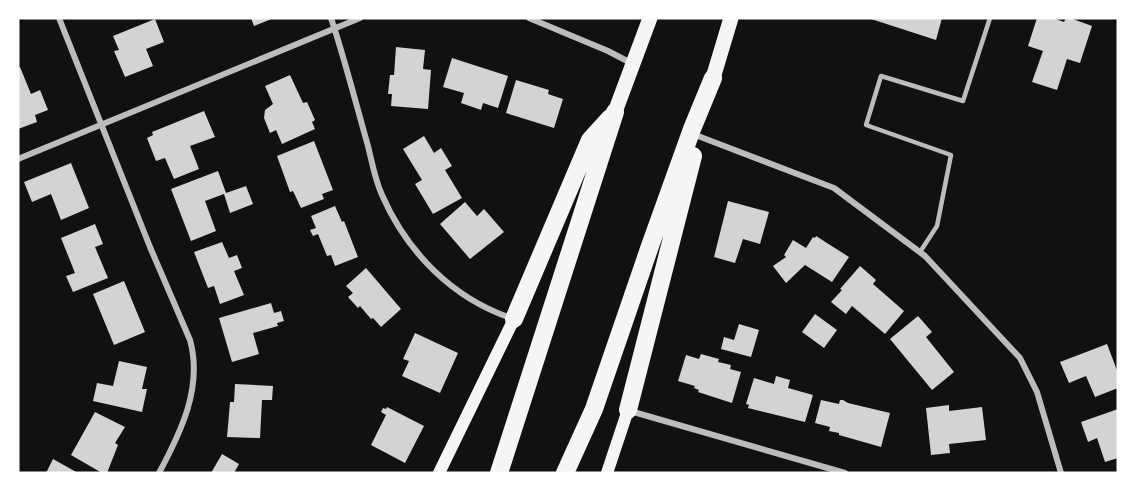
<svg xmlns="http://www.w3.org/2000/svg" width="1136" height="491" font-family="Commissioner,sans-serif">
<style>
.building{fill:#d3d3d3}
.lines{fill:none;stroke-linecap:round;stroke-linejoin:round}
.service{stroke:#bcbcbc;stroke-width:4.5}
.minor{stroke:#bcbcbc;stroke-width:6}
.secondary{stroke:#f5f5f5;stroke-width:12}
.primary{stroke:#f5f5f5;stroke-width:15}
.motorway{stroke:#f5f5f5;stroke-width:18}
</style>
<rect width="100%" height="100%" fill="#111"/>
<path class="building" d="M251,18H274L254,26Z
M868,18H942L936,40Z
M1037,18H1053L1064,22L1066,18H1070L1092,26L1080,63L1067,59L1057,90L1032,82L1043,51L1028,46Z
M155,19L164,42L146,49L153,66L125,77L114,51L119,50L113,36Z
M396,47L425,50L423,69L431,70L428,109L391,106L392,94H388L390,75H394Z
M452,58L508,76L498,108L483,103L481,110L461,103L464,93L443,87Z
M20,67L31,94L40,90L48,110L35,115L37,122L18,129V68Z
M290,75L303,103L307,102L315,120L312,122L315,129L282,144L276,130L270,133L264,118L265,110L273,104L265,86Z
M516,80L549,90L548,94L563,99L554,128L506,113Z
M204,111L215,137L190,146L199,169L174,179L165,158L156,161L147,138L153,135L152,132Z
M424,136L434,153L441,148L452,166L445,170L462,198L433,214L415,184L422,180L403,149Z
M314,141L333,190L322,194L324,199L301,208L293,191L290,192L277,156Z
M71,163L89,208L61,220L51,194L32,202L24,182Z
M218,171L226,193L246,186L253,204L230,213L224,194L205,201L216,231L191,241L171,189Z
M728,201L769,212L760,244L743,239L735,263L714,257Z
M465,202L477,216L484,209L504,232L470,259L440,224Z
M335,206L342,222L344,221L358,257L335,266L331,255L327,256L318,234L313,236L310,230L316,228L311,216Z
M95,224L103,244L95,247L108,278L73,292L66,276L75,273L61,238Z
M816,236L849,257L832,282L805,265L786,283L773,266L786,257L784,255L793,240L806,248L813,237L815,238Z
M222,242L229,258L237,255L242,268L234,271L244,295L220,304L214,286L208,288L194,252Z
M860,266L876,280L873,284L904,311L885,334L852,306L846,314L831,302L842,290L840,289Z
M366,268L401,309L381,327L373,318L371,319L360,306L358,308L348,297L353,293L346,286Z
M124,281L145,332L114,345L93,294Z
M271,303L274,313L281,311L284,321L277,323L278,326L253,333L259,354L232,362L219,318Z
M815,314L837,330L824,348L802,332Z
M918,316L932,332L926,337L954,372L932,390L890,339Z
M739,324L759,330L751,357L721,349L724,337L734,340Z
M415,333L458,353L440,393L402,376L409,361L403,359Z
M1107,344L1118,373V388L1095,397L1086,376L1069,383L1060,362Z
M701,354L719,359L718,362L731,365L730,369L741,372L732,403L698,392L699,390L694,388L695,386L678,381L686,355L699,359Z
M119,361L147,367L142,389H147L142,412L93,401L97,383L113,386Z
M776,376L790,380L788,388L813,395L805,422L748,408L749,405L746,404L754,378L774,384Z
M235,384L273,386L272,400H262L260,438L227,437L230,402H234Z
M821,400L839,404L840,400H843L848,403L890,413L881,447L839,435V433L829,431L830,427L815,423Z
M949,405V411L982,407L986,440L949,444L950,453L931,455L926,408Z
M387,407L424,426L405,463L371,445L386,415L381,412L383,408L386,409Z
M1118,409V458L1105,462L1097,438L1088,442L1081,422Z
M95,412L125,427L115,443L118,445L107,473H102L71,455Z
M222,454L239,464L234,473H211Z
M53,459L78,473H46Z"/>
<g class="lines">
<path class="service" d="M920,252L937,226L951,155L866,125L881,76L963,101L990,18"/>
<path class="minor" d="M59,18L150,247L190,340C203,387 181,432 159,473
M331,18C345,60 356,104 368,146C372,162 375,180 382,195C407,252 452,298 511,318
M529,18L608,51L631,63
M698,136L834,188L925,256L1020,358L1037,392L1061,473
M18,159L360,18
M630,411L845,473"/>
<path class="secondary" d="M439,473L514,319
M607,473L628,410"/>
<path class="primary" d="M713,78L731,18
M615,112L650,18"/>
<path class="motorway" d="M514,319L590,140L610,118
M628,410L693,156
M499,473L615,112
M565,473L594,409L650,246L692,129L713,78"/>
</g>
<rect width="1136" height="491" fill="none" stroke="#ffffff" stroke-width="39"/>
</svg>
